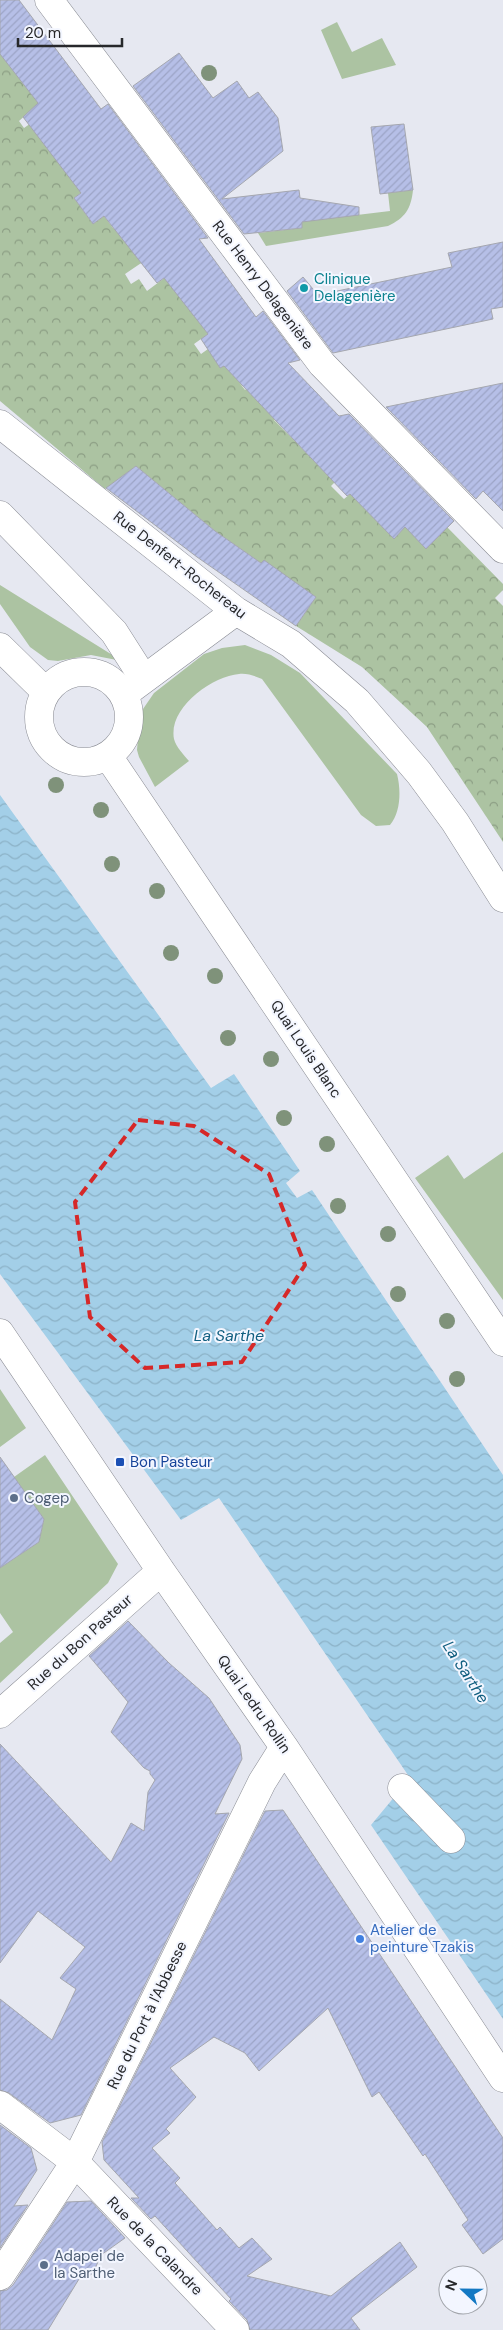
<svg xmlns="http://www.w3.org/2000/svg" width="503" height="2330" viewBox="0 0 503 2330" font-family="'DM Sans',sans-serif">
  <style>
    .grass { fill: #acc3a2 }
    .forest { fill: url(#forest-crowns) }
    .water { fill: url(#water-waves) }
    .pier { fill: #e6e8f1 }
    .building { fill: url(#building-hatch); stroke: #a5a7af }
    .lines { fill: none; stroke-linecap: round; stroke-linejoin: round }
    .minor-casing { stroke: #8a8c94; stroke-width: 29 }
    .major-casing { stroke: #8a8c94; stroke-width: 29 }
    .minor { stroke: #fff; stroke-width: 28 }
    .major { stroke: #fff; stroke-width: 28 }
    .tree { fill: #7f927a }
    .marked { fill: none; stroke: #d62828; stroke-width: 4; stroke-dasharray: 10 6; stroke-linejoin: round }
    .culture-dot { fill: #0f9aa8; stroke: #f3f6ff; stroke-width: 2 }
    .transit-dot { fill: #1a4fb4; stroke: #f3f6ff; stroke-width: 2 }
    .service-dot { fill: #5c6f8a; stroke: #f3f6ff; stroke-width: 2 }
    .shop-dot { fill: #3f7fe0; stroke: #f3f6ff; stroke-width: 2 }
    .labels { text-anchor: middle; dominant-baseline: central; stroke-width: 4; stroke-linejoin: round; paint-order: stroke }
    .culture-label { font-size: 15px; fill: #0d838f; stroke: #f3f6ff; text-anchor: start }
    .street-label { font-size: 15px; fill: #27282b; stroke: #f3f6ff }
    .transit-label { font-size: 15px; fill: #164399; stroke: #f3f6ff; text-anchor: start }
    .service-label { font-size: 15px; fill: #4e5e75; stroke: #f3f6ff; text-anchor: start }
    .shop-label { font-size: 15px; fill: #366cbe; stroke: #f3f6ff; text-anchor: start }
    .water-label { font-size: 16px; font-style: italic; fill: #115f80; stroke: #f3f6ff }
  </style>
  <defs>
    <pattern id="forest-crowns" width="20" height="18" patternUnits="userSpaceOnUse" patternTransform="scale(1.25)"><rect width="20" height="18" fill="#acc3a2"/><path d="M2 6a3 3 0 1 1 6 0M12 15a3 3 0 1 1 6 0" fill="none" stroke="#8c9e84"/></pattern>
    <pattern id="water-waves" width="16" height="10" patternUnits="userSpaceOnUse" patternTransform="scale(1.25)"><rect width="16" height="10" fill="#a3cfe8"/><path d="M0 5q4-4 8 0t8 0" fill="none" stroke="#8cb2c7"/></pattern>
    <pattern id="building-hatch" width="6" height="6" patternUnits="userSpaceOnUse" patternTransform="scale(1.25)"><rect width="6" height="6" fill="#b6bfe7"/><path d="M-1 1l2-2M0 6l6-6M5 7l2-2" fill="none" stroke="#9ca4c6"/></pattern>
  </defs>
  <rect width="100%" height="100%" fill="#e6e8f1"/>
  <path class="grass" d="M 337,22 L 352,52 L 382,38 L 396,65 L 342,79 L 321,30 Z
    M 413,190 C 411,209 405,218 388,226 L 266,246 L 258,233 L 302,228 L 302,218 L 332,218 L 390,211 L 388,193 Z
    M 0,585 L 122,661 L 91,655 L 58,661 L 48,660 L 30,647 L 0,604 Z
    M 245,645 L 271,655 L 300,673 L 397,774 C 401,790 401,812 390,825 L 376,826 L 361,815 L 262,679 C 255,676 247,673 239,674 C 212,676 168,708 174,739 C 176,747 184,755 189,761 L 155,787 L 139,757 L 137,750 L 139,726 L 143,709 L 154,693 L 204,654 L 222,648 Z
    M 503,1152 L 503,1300 L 415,1178 L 448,1155 L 464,1179 Z
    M 0,1389 L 26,1428 L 0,1447 Z
    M 45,1455 L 118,1564 L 108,1583 L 0,1683 L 0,1643 L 13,1632 L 0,1613 L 0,1568 L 39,1542 L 44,1519 L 14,1477 Z"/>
  <path class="forest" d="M 0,53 L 39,103 L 19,121 L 24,128 L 34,121 L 97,181 L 74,198 L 93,224 L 104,216 L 113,228 L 153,255 L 125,274 L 131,284 L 139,279 L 147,291 L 167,276 L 208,334 L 194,344 L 201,354 L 215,344 L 220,368 L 229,362 L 236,378 L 245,390 L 248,388 L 287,406 L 274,420 L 335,482 L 331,486 L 344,499 L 350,494 L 394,538 L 405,527 L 447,527 L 503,584 L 503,590 L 495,598 L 503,606 L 503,842 L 427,727 L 362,667 L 296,626 L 316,597 L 261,563 L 215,531 L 136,466 L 105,489 L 0,401 Z"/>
  <path class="water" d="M 0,795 L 211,1088 L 234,1074 L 300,1171 L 286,1183 L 297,1198 L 312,1190 L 503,1475 L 503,2019 L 371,1825 L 410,1778 L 219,1498 L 181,1520 L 0,1274 Z"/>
  <path class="pier" d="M 10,744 L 27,769 L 0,787 L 0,751 Z"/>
  <path class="building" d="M 0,0 L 19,0 L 101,109 L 108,104 L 208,238 L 199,239 L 256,317 L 263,311 L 300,360 L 288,363 L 339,416 L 349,414 L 454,521 L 426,549 L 405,527 L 394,539 L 350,494 L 347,496 L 224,366 L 220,368 L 201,339 L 208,334 L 164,278 L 157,283 L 104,216 L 93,224 L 74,198 L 81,193 L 23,117 L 38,103 L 0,54 Z
    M 179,53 L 213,98 L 237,81 L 249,98 L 258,92 L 278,118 L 283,151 L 222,199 L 299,190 L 300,198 L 359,207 L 359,215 L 302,222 L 302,228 L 244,234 L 133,86 Z
    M 404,124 L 413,190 L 380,194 L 371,127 Z
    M 503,242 L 503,307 L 491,309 L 493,319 L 333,353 L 287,291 L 303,277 L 318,295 L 452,267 L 448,253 Z
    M 503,383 L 503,511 L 483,491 L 476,499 L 386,407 Z
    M 136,466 L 215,531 L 261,563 L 264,560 L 316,597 L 296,626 L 197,557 L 106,488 Z
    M 0,1457 L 44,1519 L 39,1542 L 0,1568 Z
    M 128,1621 L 169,1663 L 209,1698 L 240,1745 L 242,1759 L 215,1814 L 229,1813 L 81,2115 L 50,2123 L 9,2093 L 0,2090 L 0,1999 L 52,2040 L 76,1989 L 60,1978 L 85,1947 L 38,1911 L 0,1963 L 0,1744 L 111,1862 L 131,1823 L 144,1831 L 148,1792 L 155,1780 L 150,1774 L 150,1771 L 144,1768 L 111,1732 L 128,1702 L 89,1656 Z
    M 283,1810 L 503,2138 L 503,2239 L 483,2254 L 462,2225 L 468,2220 L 425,2154 L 423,2156 L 379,2092 L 372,2097 L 328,2008 L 259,2071 L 245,2053 L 214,2037 L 170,2068 L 196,2097 L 166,2129 L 170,2133 L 152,2148 L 180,2178 L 175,2183 L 217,2230 L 220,2227 L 239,2248 L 252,2238 L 272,2259 L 247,2276 L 331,2296 L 400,2242 L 417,2267 L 351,2318 L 360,2330 L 250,2330 L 247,2320 L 229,2301 L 231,2299 L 155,2216 L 151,2219 L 131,2198 L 139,2198 L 104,2160 L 102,2142 L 265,1811 Z
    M 0,2125 L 31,2148 L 37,2170 L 14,2206 L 28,2205 L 0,2248 Z
    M 91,2201 L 125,2238 L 101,2255 L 93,2273 L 86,2278 L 79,2279 L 48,2330 L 0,2330 L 0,2291 L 7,2290 L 13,2285 L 67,2202 Z"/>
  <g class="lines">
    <defs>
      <path id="minor" d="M 49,0 L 322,364 L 503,549
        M 0,424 L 236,611 L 291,644 L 357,701 L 419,773 L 455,822 L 503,898
        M 0,515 L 114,632 L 144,679
        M 124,694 L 236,611
        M 0,1333 L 161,1571 L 284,1747 L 503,2078
        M 0,1714 L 161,1571
        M 402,1788 L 451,1839
        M 0,2105 L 75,2162 L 235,2330
        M 0,2276 L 75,2162 L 262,1782 L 284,1747"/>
      <path id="major" d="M 0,647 L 46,692
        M39 717a45 45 0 1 1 90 0a45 45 0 1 1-90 0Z
        M 108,756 L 503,1342"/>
    </defs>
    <use href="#minor" class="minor-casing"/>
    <use href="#major" class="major-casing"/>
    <use href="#minor" class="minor"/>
    <use href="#major" class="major"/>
  </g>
  <g class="tree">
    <circle cx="209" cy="73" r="8"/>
    <circle cx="56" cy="785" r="8"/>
    <circle cx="101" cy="810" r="8"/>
    <circle cx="112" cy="864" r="8"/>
    <circle cx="157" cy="891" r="8"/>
    <circle cx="171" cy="953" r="8"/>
    <circle cx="215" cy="976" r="8"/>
    <circle cx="228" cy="1038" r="8"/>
    <circle cx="271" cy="1059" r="8"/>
    <circle cx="284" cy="1118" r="8"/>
    <circle cx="327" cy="1144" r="8"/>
    <circle cx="338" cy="1206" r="8"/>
    <circle cx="388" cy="1234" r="8"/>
    <circle cx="398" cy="1294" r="8"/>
    <circle cx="447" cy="1321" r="8"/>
    <circle cx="457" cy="1379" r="8"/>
  </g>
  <path class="marked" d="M 138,1120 L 194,1126 L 269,1174 L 305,1265 L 242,1362 L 145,1368 L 90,1317 L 75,1202 Z"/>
  <circle class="culture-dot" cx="304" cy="288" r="5"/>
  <rect class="transit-dot" x="115" y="1457" width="10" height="10" rx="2.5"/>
  <g class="service-dot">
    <circle cx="14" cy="1498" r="5"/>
    <circle cx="44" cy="2265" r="5"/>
  </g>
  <circle class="shop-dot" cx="360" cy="1939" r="5"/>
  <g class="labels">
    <g class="culture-label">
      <text x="314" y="279">Clinique<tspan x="314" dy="17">Delagenière</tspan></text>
    </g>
    <g class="street-label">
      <text transform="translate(263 285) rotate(53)">Rue Henry Delagenière</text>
      <text transform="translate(180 565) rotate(38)">Rue Denfert-Rochereau</text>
      <text transform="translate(306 1049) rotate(56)">Quai Louis Blanc</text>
      <text transform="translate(80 1642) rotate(-42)">Rue du Bon Pasteur</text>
      <text transform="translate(254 1704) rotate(55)">Quai Ledru Rollin</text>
      <text transform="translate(147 2015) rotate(-64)">Rue du Port à l'Abbesse</text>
      <text transform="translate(155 2246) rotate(46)">Rue de la Calandre</text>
    </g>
    <g class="transit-label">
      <text x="130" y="1462">Bon Pasteur</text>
    </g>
    <g class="service-label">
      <text x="24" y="1498">Cogep</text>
      <text x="54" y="2256">Adapei de<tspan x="54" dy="17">la Sarthe</tspan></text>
    </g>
    <g class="shop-label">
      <text x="370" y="1930">Atelier de<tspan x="370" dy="17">peinture Tzakis</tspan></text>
    </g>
    <g class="water-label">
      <text x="229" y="1335">La Sarthe</text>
      <text transform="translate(466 1672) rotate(57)">La Sarthe</text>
    </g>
  </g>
  <g transform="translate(463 2290) rotate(292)"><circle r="24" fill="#f3f6ff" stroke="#a1a4aa"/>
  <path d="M0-4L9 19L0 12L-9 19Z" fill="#1378c3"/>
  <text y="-8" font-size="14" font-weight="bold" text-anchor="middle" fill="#27282b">N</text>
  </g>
  <path d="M18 38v8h104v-8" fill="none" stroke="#27282b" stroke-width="2.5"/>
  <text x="25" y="38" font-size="15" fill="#27282b" stroke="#f3f6ff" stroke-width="4" paint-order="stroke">20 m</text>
</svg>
